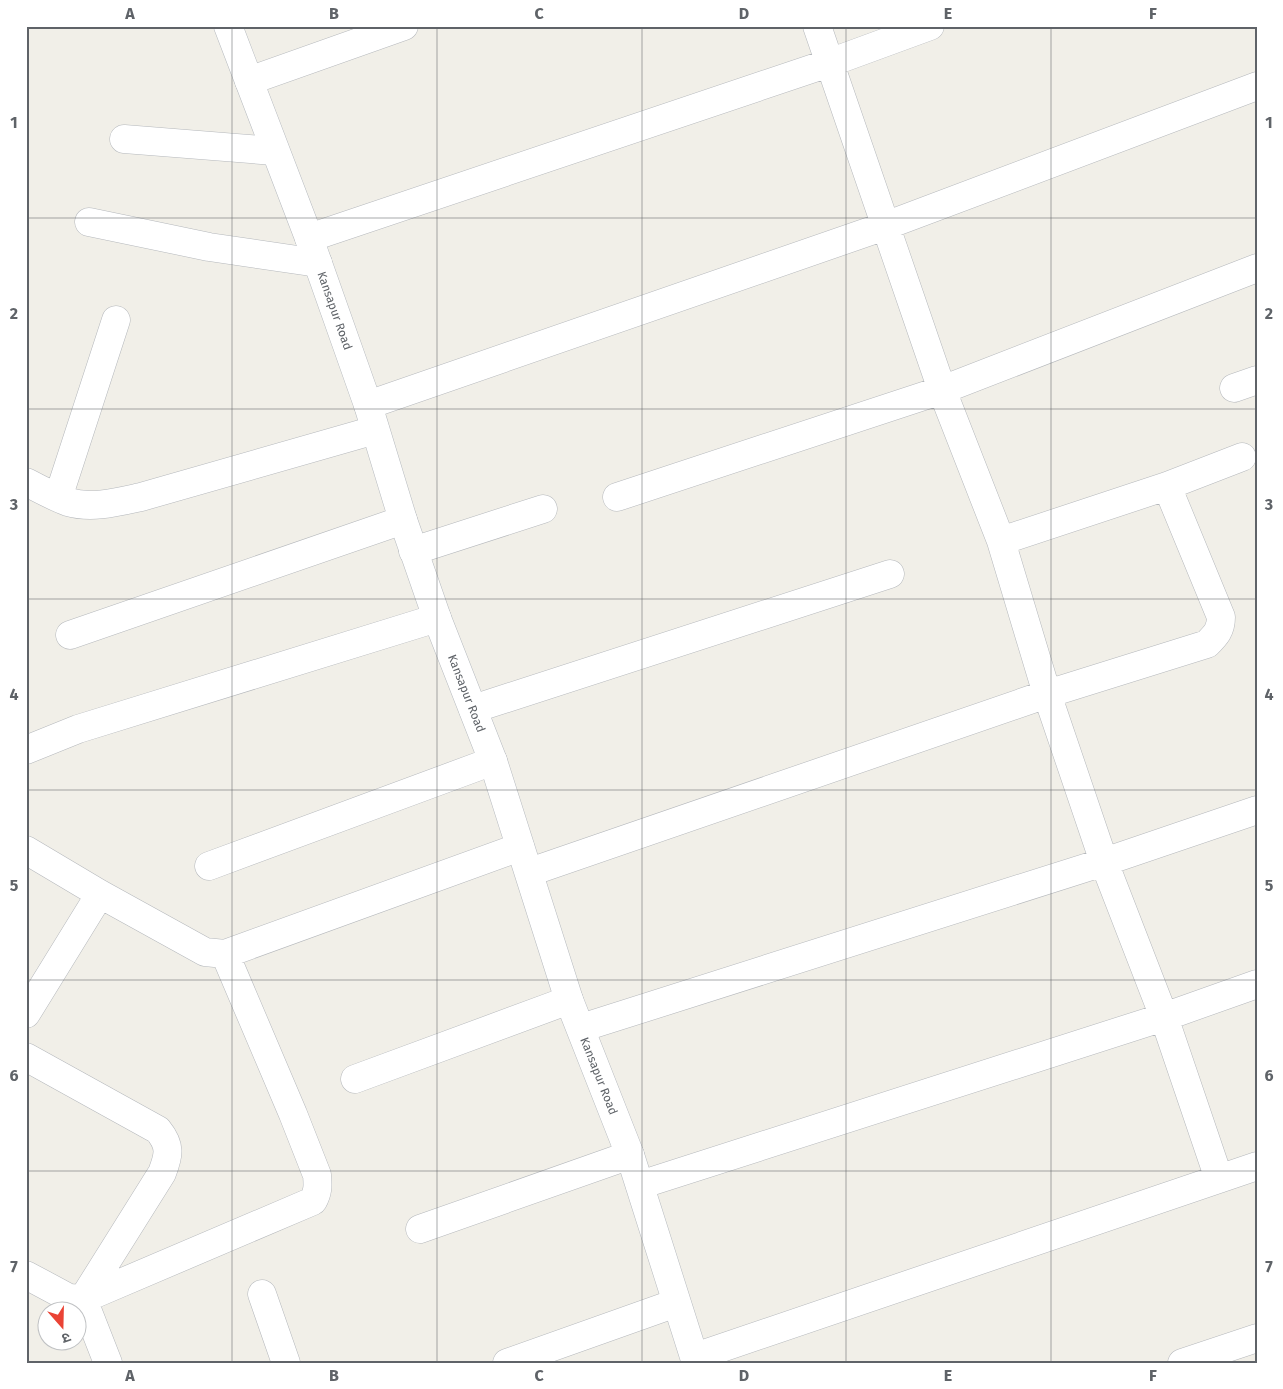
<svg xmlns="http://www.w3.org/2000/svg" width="1283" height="1389" viewBox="0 0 1283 1389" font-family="'Fira Sans','Noto Sans Devanagari',sans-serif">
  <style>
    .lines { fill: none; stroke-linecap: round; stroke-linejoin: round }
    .street-casing { stroke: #b5b8bc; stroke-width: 29 }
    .secondary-casing { stroke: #b6babf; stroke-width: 29 }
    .street { stroke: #fff; stroke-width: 28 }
    .secondary { stroke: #fff; stroke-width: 28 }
    .grid { fill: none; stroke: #5f6368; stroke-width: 1; stroke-opacity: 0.55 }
    .labels { text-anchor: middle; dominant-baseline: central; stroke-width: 4.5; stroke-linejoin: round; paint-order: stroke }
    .street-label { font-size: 12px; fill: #5f6368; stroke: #fff }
    .neatline { fill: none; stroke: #5f6368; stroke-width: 2 }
    .grid-label { font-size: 16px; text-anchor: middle; font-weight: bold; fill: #5f6368 }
  </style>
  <rect width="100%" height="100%" fill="#f1efe8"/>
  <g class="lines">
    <defs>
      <path id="street" d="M 817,26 L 942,390 L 1001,541 L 1047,694 L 1104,862 L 1164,1017 L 1219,1179
        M 249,81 L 404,26
        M 124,139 L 275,151
        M 89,222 L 209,247 L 318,263
        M 309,238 L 829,63 L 930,26
        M 1234,388 L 1257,380
        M 368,405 L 885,226 L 1257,86
        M 26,482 C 40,489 54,497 68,502 C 92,509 118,502 141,497 L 375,430
        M 617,497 L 942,390 L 1257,268
        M 58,498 L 116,320
        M 1001,541 L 1167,486 L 1242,457
        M 413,551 L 543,509
        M 70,635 L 403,520
        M 473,709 L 890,574
        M 26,750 L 78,729 L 437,618
        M 26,850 L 100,894 L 205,952 L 225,954 L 520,847
        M 209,866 L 493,761
        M 530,872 L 1047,694 L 1207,644 C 1216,635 1221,630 1221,617 L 1167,486
        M 26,1014 L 100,894
        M 581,1028 L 1104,862 L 1257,810
        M 26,1057 L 158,1130 C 171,1146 169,1155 162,1173 L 83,1299 L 108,1363
        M 355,1079 L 569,1000
        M 640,1185 L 1164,1017 L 1257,984
        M 420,1229 L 630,1155
        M 26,1275 L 69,1298 L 83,1299 L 313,1201 C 318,1192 318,1186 317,1175 L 293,1114 L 225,954
        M 262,1294 L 286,1363
        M 695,1357 L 1257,1166
        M 507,1363 L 676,1303
        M 1182,1363 L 1257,1338"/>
      <g id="secondary">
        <path id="s1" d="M 228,26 L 309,238 L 368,405 L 403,520 L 437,618 L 493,761 L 569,1000 L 630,1155 L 696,1363"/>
      </g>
    </defs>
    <use href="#street" class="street-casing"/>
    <use href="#secondary" class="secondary-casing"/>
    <use href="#street" class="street"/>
    <use href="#secondary" class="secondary"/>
  </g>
  <path class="grid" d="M 232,26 L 232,1363M 437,26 L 437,1363M 642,26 L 642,1363M 846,26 L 846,1363M 1051,26 L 1051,1363M 26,218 L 1257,218M 26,409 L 1257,409M 26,599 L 1257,599M 26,790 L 1257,790M 26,980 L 1257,980M 26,1171 L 1257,1171"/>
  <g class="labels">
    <g class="street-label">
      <text stroke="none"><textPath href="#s1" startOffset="304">Kansapur Road</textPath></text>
      <text stroke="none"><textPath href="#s1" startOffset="709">Kansapur Road</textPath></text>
      <text stroke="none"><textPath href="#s1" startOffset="1114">Kansapur Road</textPath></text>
    </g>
  </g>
  <rect width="1283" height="1389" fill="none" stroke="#ffffff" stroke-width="55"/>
  <g transform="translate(62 1326) rotate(160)"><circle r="24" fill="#ffffff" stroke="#bfc1c3"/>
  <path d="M0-4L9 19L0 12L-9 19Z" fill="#ea4335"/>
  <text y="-8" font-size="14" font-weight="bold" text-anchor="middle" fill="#5f6368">उ</text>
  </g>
  <rect x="28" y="28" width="1228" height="1334" class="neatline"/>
  <g class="grid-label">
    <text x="130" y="19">A</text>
    <text x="334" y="19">B</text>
    <text x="539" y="19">C</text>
    <text x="744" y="19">D</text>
    <text x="948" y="19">E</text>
    <text x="1153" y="19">F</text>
    <text x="14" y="128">1</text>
    <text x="1269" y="128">1</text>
    <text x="14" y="319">2</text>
    <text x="1269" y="319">2</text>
    <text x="14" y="510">3</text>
    <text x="1269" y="510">3</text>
    <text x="14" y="700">4</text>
    <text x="1269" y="700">4</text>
    <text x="14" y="891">5</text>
    <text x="1269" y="891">5</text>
    <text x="14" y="1081">6</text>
    <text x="1269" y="1081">6</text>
    <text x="14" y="1272">7</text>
    <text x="1269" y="1272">7</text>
    <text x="130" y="1381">A</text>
    <text x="334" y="1381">B</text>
    <text x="539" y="1381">C</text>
    <text x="744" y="1381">D</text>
    <text x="948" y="1381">E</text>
    <text x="1153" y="1381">F</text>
  </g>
</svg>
